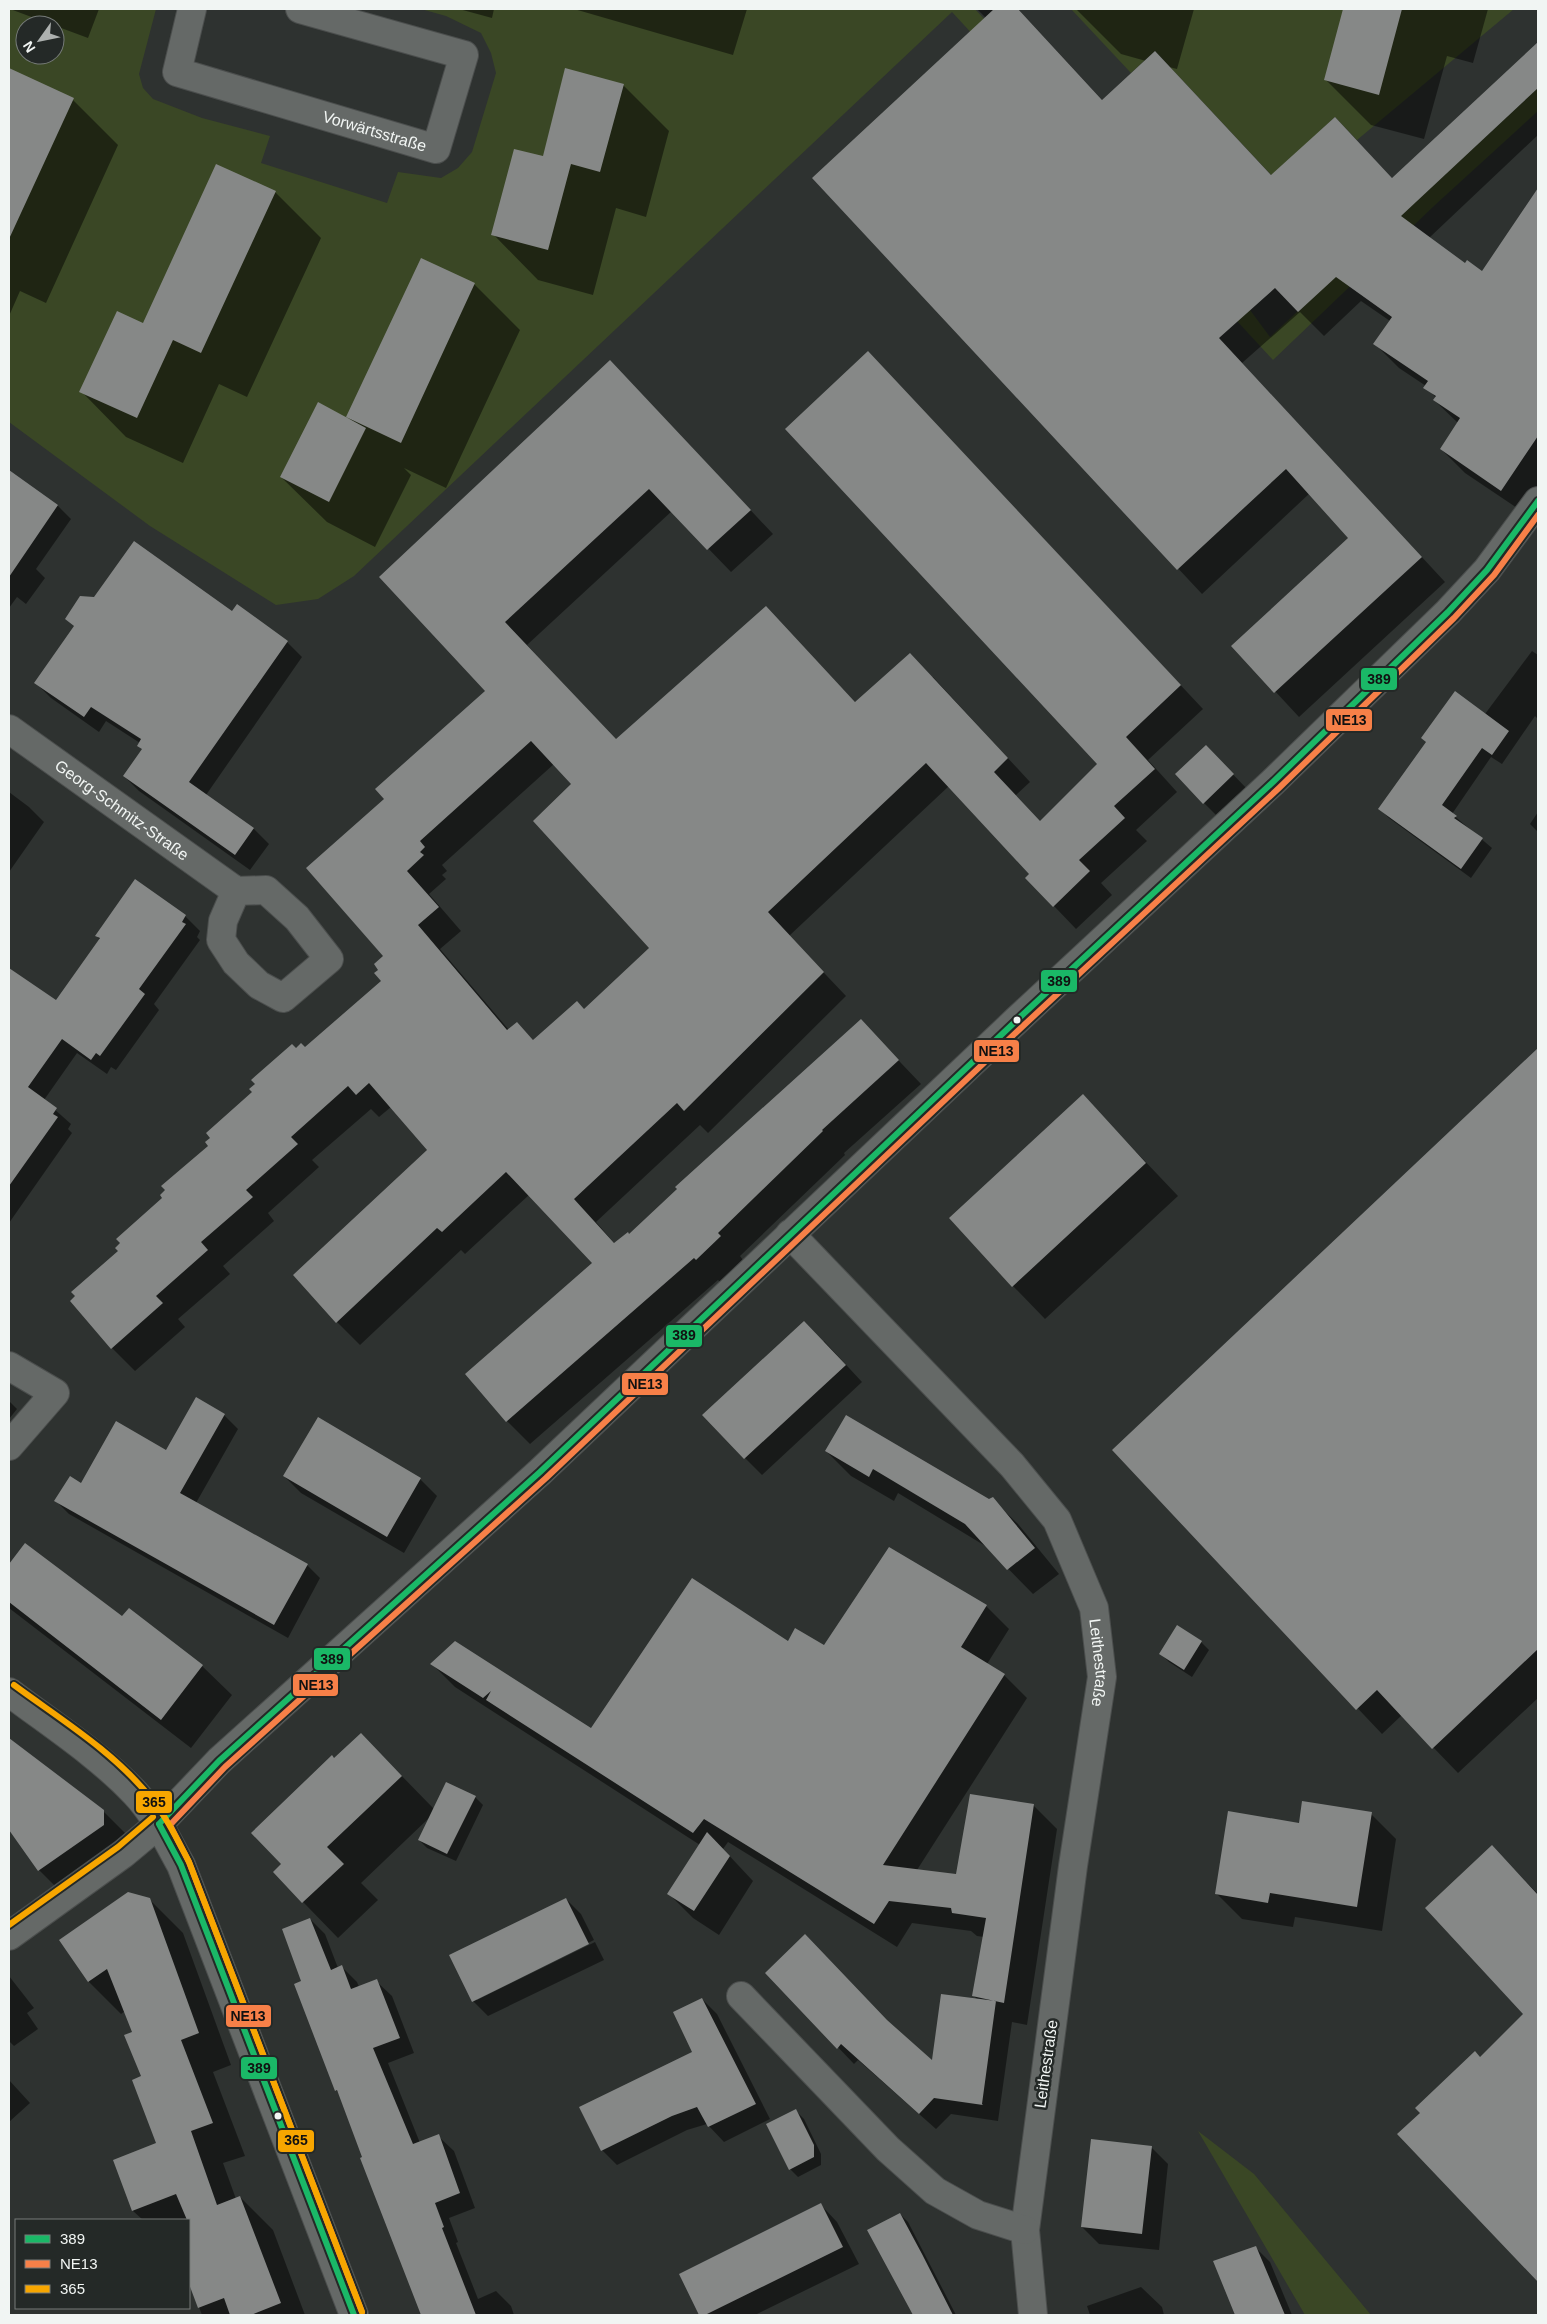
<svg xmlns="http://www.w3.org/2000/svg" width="1547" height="2324" viewBox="0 0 1547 2324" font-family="Arial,sans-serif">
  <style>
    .green { fill: #3a4725; fill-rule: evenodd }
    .shadow { fill: #0007; fill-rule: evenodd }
    .building { fill: #868887; fill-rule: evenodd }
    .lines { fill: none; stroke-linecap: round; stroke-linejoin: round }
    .minor-casing { stroke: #4b4e4d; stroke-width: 30 }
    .tertiary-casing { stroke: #4b4e4d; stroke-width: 30 }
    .minor { stroke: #656967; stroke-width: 28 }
    .tertiary { stroke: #656967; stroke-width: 28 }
    .bus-1-casing { stroke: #242927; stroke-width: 10 }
    .bus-2-casing { stroke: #242927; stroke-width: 10 }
    .bus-3-casing { stroke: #242927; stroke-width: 10 }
    .bus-1 { stroke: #1ab867; stroke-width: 6 }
    .bus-2 { stroke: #f78048; stroke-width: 6 }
    .bus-3 { stroke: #f7a600; stroke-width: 6 }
    .bus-dot { fill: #f1f5f3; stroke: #242927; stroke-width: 2 }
    .labels { text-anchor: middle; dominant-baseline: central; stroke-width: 5; stroke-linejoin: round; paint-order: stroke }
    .street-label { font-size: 16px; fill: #f1f5f3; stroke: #242927 }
    .line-badge { stroke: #242927; stroke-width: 2 }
    .pale-badge-label { font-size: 14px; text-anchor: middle; font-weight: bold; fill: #111 }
  </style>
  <rect width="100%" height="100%" fill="#2e3230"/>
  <path class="green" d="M 9,9 L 156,9 L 139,74 L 143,88 L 153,99 L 202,118 L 270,136 L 261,163 L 387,203 L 398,172 L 441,178 L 458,168 L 472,152 L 496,73 L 491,53 L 481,33 L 446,16 L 421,9 L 975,9 L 1250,310 L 1270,337 L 1538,88 L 1538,111 L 1435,205 L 1273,360 L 952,12 L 354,576 L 318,599 L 276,605 L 150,526 L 9,422 ZM 25,25 L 55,25 L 55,55 L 25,55 Z
    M 1071,9 L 1514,9 L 1357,140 L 1335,117 L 1272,176 L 1155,51 L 1131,73 Z
    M 1198,2131 L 1254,2174 L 1371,2315 L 1305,2315 Z"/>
  <path class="shadow" d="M 10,9 L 99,9 L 88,38 Z
    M 459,9 L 494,9 L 492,18 Z
    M 574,9 L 747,9 L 733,55 Z
    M 977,9 L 1018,9 L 1103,101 L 1146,61 L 1121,54 L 1076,9 L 1194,9 L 1177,69 L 1169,67 L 1272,176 L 1359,143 L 1393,179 L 1529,52 L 1538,61 L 1538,135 L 1429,238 L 1465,265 L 1482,272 L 1538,191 L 1538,496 L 1526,514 L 1465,473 L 1441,449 L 1458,423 L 1434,400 L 1436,398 L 1426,386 L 1399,368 L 1375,344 L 1390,321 L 1361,301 L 1324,336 L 1300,312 L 1242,363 L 1445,582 L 1299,717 L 1233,646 L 1350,538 L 1310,493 L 1202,594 L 814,179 L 986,18 Z
    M 1344,9 L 1488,9 L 1473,63 L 1447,56 L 1424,139 L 1371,125 L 1325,79 Z
    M 15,73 L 73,100 L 118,145 L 46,303 L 20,291 L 9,316 L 9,85 Z
    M 623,85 L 669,131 L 646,217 L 616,208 L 593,295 L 538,280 L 493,234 L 543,158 Z
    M 275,192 L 321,238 L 247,397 L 219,384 L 183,463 L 126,437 L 81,391 Z
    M 474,284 L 520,330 L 446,488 L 404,468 L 411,475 L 375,547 L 327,522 L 281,477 L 352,421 L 348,417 Z
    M 868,352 L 1203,709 L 1148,760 L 1177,792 L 1136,830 L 1147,841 L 1101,883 L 1112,895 L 1076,929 L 1054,906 L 1030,874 L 949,786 L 789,936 L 846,996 L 708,1133 L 700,1125 L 596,1222 L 615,1244 L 630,1236 L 861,1021 L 921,1084 L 844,1153 L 845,1155 L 740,1256 L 743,1260 L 720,1282 L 718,1280 L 530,1444 L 507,1421 L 593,1263 L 529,1195 L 465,1254 L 461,1250 L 360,1345 L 337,1322 L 428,1151 L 391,1107 L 379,1117 L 371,1109 L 312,1160 L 319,1167 L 268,1213 L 274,1221 L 223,1266 L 230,1274 L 178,1319 L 185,1327 L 135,1371 L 112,1348 L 120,1251 L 254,1092 L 257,1084 L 296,1050 L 305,1049 L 383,982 L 380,970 L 385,956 L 385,799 L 487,691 L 381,577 L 633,385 L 773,534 L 731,572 L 672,511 L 527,645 L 616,740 L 788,631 L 856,703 L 933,677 L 1030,782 L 1015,796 L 1040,822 L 1098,764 ZM 554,764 L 573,784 L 650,948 L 584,1010 L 534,1041 L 517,1023 L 509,1030 L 440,949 L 461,931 L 429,894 L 446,879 L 442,875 L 447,871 L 442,865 Z
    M 9,472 L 58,506 L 71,519 L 36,569 L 45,578 L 26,604 L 17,597 L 9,608 Z
    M 233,612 L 287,642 L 302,657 L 206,795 L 254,829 L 269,844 L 250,870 L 139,791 L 124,776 L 143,750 L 140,743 L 106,721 L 99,732 L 51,698 L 36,683 L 75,627 L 66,619 Z
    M 1532,651 L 1538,655 L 1538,719 L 1535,716 L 1502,764 L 1491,757 L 1452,814 L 1492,848 L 1471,878 L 1389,818 L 1380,809 L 1485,714 Z
    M 1222,763 L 1250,792 L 1221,820 L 1204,803 Z
    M 9,792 L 29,807 L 44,822 L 9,872 Z
    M 1538,812 L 1538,832 L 1530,824 Z
    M 185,916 L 200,931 L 197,937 L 200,940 L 154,1004 L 159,1010 L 116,1070 L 111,1067 L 107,1074 L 77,1053 L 44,1100 L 71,1124 L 68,1129 L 72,1133 L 9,1223 L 9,969 L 56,1002 L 100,940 L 96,935 Z
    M 1538,1050 L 1538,1698 L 1458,1773 L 1402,1715 L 1382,1734 L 1113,1450 Z
    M 1083,1096 L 1178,1196 L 1045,1319 L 1013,1286 Z
    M 824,1341 L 862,1382 L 762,1475 L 745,1458 Z
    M 196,1399 L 224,1415 L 238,1429 L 196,1503 L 307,1565 L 320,1578 L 288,1638 L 69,1514 L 56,1501 L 81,1484 L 166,1452 Z
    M 9,1401 L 17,1409 L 9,1419 Z
    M 318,1418 L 420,1479 L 437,1496 L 404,1553 L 301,1493 L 284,1476 Z
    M 826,1451 L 989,1500 L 992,1499 L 1018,1524 L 1059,1574 L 1033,1594 L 987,1547 L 898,1493 L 894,1501 L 851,1476 Z
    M 9,1565 L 123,1618 L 202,1666 L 232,1695 L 191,1748 L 9,1608 Z
    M 986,1606 L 1009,1629 L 987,1664 L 1004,1675 L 1027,1698 L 917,1870 L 958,1875 L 1033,1805 L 1057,1829 L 1027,2025 L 1012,2022 L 998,2121 L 951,2114 L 936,2129 L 858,2060 L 854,2064 L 767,1973 L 891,2025 L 932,2062 L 978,2000 L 973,1995 L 984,1937 L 977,1936 L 971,1931 L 912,1923 L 897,1947 L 728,1842 L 723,1849 L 753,1881 L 719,1935 L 693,1918 L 669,1894 L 700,1845 L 455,1687 L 432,1664 L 592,1730 L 788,1642 L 824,1647 Z
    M 1201,1642 L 1209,1650 L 1192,1677 L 1169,1662 L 1161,1654 Z
    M 9,1740 L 103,1811 L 131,1839 L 66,1897 L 39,1870 L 9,1828 Z
    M 334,1760 L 396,1770 L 434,1809 L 475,1797 L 483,1805 L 456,1861 L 427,1848 L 419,1840 L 429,1818 L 361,1883 L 378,1900 L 338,1938 L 274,1872 L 283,1864 Z
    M 1371,1814 L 1396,1839 L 1382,1931 L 1295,1917 L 1293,1927 L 1242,1919 L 1217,1894 L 1300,1824 Z
    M 1492,1847 L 1538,1894 L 1538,2281 L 1399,2135 L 1525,2014 Z
    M 566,1899 L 581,1914 L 594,1940 L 477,1998 L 477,2000 L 595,1942 L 604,1960 L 488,2016 L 473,2001 Z
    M 150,1900 L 183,1933 L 231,2065 L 213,2072 L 245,2156 L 223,2163 L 236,2199 L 240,2197 L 273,2230 L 305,2315 L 202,2315 L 189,2281 L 189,2220 L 143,2220 L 133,2211 L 158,2144 L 134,2032 L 125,2011 L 121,2014 L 88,1981 Z
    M 310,1919 L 325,1934 L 338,1968 L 342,1967 L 357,1982 L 359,1987 L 376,1981 L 392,1996 L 414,2053 L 388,2063 L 420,2143 L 438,2136 L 454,2151 L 475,2208 L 449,2218 L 458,2242 L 456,2243 L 478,2299 L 496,2291 L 511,2306 L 514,2315 L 422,2315 L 340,2095 L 336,2090 L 302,1982 Z
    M 9,1976 L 34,2008 L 27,2013 L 38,2029 L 14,2046 L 9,2041 Z
    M 702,1999 L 717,2014 L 770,2119 L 724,2142 L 707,2124 L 687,2130 L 617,2165 L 602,2150 L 694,2052 Z
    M 9,2080 L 30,2103 L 9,2122 Z
    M 796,2111 L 804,2119 L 821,2154 L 821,2165 L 798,2177 L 790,2169 Z
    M 1152,2148 L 1168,2164 L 1159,2250 L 1099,2244 L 1082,2227 Z
    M 821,2205 L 837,2222 L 859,2264 L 755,2315 L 701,2315 L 681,2274 Z
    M 900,2214 L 908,2222 L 956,2315 L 914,2315 L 869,2231 Z
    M 1256,2248 L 1270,2262 L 1292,2315 L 1232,2315 L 1236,2313 Z
    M 1141,2287 L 1162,2307 L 1164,2315 L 1090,2315 L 1087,2306 Z"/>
  <path class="building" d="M 994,9 L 1018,9 L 1102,100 L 1155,51 L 1271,175 L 1335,117 L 1392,178 L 1538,42 L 1538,88 L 1401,216 L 1465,263 L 1467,260 L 1482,271 L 1538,188 L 1538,436 L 1501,491 L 1440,449 L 1460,418 L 1433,400 L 1436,396 L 1423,388 L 1428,381 L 1373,344 L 1392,317 L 1336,277 L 1298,312 L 1275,288 L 1219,338 L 1422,557 L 1274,693 L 1231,646 L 1348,538 L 1286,469 L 1177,570 L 812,178 Z
    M 1343,9 L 1402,9 L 1379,95 L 1324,80 Z
    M 9,68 L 74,98 L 9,239 Z
    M 565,68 L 624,84 L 600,172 L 571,164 L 548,250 L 491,235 L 514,149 L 543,156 Z
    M 216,164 L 276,191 L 201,353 L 173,340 L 137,418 L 79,392 L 117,311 L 143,323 Z
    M 421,258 L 475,283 L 401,443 L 346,417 Z
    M 868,351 L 1181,685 L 1126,737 L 1155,769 L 1114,806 L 1125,818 L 1079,860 L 1090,871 L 1053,907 L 1025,878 L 1029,874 L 926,763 L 768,912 L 824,972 L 684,1111 L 677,1103 L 574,1199 L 614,1243 L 628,1232 L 629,1234 L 677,1189 L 675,1187 L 861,1019 L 899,1060 L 822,1130 L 823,1131 L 718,1233 L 721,1236 L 696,1260 L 694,1258 L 506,1422 L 465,1374 L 592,1263 L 506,1172 L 442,1232 L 437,1228 L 336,1323 L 293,1275 L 427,1150 L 369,1083 L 356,1095 L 348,1086 L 291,1137 L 298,1144 L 246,1190 L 253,1197 L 201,1242 L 208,1250 L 156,1296 L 163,1303 L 111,1349 L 70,1301 L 75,1296 L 71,1292 L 118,1251 L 115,1248 L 120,1243 L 116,1239 L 162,1198 L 160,1195 L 165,1190 L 161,1186 L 208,1146 L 205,1142 L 210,1138 L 206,1133 L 252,1092 L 249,1089 L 255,1084 L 251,1080 L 292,1044 L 296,1048 L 301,1043 L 305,1047 L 381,981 L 374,973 L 378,970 L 374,964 L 383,956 L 306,868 L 384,799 L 375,789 L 485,691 L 379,577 L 610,360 L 751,510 L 707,550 L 649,489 L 505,622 L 616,739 L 766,606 L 855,702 L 910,653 L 1008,758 L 994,772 L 1040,821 L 1097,764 L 785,429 ZM 531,741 L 571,784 L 533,821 L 649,948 L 584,1009 L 577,1001 L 533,1040 L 517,1022 L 507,1030 L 418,925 L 439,907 L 407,871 L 424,855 L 420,852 L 425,847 L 420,841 Z
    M 318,402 L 366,428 L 329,502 L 280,477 Z
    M 9,470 L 58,505 L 9,577 Z
    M 134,541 L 232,611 L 237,604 L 288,641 L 189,782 L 254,828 L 235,855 L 123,776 L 142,749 L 137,746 L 141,739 L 91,707 L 84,717 L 34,683 L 74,626 L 65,619 L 80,596 L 94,597 Z
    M 1455,691 L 1509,731 L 1492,755 L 1482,748 L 1442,805 L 1457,816 L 1454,818 L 1483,838 L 1461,869 L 1378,809 L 1426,742 L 1421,738 Z
    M 1206,745 L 1234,774 L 1203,804 L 1175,774 Z
    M 135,879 L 186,915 L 182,922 L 186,924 L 139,989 L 145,994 L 100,1056 L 96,1053 L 91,1060 L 62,1039 L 28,1087 L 57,1108 L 53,1114 L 58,1117 L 9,1186 L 9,968 L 56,1000 L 100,938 L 95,936 Z
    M 1538,1048 L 1538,1649 L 1432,1749 L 1377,1690 L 1356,1710 L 1112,1450 Z
    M 1083,1094 L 1146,1163 L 1012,1287 L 949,1218 Z
    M 804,1321 L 846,1365 L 744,1459 L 702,1415 Z
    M 196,1397 L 225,1414 L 180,1493 L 308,1564 L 274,1625 L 54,1501 L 70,1476 L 81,1483 L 116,1421 L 166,1450 Z
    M 846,1415 L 989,1499 L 993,1497 L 1035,1548 L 1007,1570 L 965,1524 L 873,1469 L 869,1477 L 825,1451 Z
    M 318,1417 L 421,1478 L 387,1537 L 283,1476 Z
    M 25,1543 L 122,1616 L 129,1608 L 203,1665 L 161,1720 L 9,1602 L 9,1564 Z
    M 889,1547 L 987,1605 L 961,1647 L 1005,1674 L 883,1865 L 956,1874 L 970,1794 L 1034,1804 L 1004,2003 L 972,1996 L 986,1918 L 952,1913 L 951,1908 L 889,1901 L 874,1924 L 704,1819 L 693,1833 L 486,1700 L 491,1691 L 483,1698 L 430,1664 L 455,1641 L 591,1728 L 692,1578 L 788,1641 L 795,1628 L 824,1645 Z
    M 1177,1625 L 1202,1641 L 1184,1670 L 1159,1654 Z
    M 361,1733 L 402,1776 L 327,1847 L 344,1864 L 302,1903 L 273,1872 L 281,1864 L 251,1833 L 332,1755 L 334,1758 Z
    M 9,1738 L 104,1810 L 104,1825 L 38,1871 L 9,1830 Z
    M 446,1782 L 476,1796 L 447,1854 L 418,1840 Z
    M 1302,1801 L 1372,1812 L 1357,1907 L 1270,1893 L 1268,1903 L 1215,1894 L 1228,1811 L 1299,1823 Z
    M 707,1832 L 730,1856 L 694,1911 L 667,1894 Z
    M 1492,1845 L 1538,1895 L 1538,2282 L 1397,2134 L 1420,2113 L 1415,2108 L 1475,2051 L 1480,2057 L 1523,2014 L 1425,1908 Z
    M 128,1892 L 150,1898 L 199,2033 L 181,2040 L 213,2123 L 191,2131 L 217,2205 L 240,2196 L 281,2303 L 251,2315 L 230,2315 L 224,2298 L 198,2308 L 189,2284 L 189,2220 L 187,2220 L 176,2194 L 132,2211 L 113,2160 L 156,2143 L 132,2080 L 141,2076 L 124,2035 L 132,2032 L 107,1969 L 88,1982 L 59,1940 Z
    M 566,1898 L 589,1944 L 472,2002 L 449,1955 Z
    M 310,1918 L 331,1970 L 342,1965 L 351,1989 L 377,1979 L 400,2038 L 373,2048 L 413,2144 L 439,2134 L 460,2193 L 435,2203 L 444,2227 L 442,2228 L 476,2315 L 421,2315 L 360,2158 L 362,2157 L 337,2090 L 335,2091 L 294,1984 L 301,1981 L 282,1929 Z
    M 805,1934 L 887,2020 L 932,2060 L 941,1994 L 996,2001 L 982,2104 L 983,2105 L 934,2098 L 919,2114 L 841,2044 L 837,2049 L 765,1973 Z
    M 702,1998 L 756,2104 L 708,2127 L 697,2107 L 672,2116 L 601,2151 L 579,2107 L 692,2052 L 673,2012 Z
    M 796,2109 L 814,2145 L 814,2157 L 789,2170 L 766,2124 Z
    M 1091,2139 L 1152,2146 L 1142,2234 L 1081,2227 Z
    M 821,2203 L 843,2247 L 705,2315 L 699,2315 L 679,2274 Z
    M 900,2213 L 922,2254 L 953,2315 L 913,2315 L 867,2230 Z
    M 1256,2246 L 1285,2315 L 1235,2315 L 1213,2261 Z"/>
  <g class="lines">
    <defs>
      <g id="minor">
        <path id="s1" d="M 192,9 L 177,72 L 436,149 L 464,55 L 300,9"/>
        <path id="s2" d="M 9,729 L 236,891 L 266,890 L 297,918 L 329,959 L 283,998 L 259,985 L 236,963 L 221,940 L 223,921 L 236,891"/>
        <path id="s3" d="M 790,1234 L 1012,1465 L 1057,1520 L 1094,1608 L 1102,1677 L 1073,1866 L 1025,2230 L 1033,2315"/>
        <path d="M 9,1366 L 55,1393 L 9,1446"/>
        <path d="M 9,1936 L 123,1854 L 159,1824 L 219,1761 L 540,1472 L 1017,1020 L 1273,782 L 1448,612 L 1487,570 L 1538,501"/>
        <path d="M 741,1996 L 888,2149 L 935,2191 L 978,2215 L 1025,2230"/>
      </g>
      <path id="tertiary" d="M 9,1692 C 51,1724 98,1754 135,1793 C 155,1814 167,1840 181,1865 L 354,2315"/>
    </defs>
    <use href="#minor" class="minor-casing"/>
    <use href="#tertiary" class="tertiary-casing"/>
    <use href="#minor" class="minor"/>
    <use href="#tertiary" class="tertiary"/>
    <defs>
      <path id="bus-1" d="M 159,1824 L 219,1761 L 540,1472 L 1017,1020 L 1273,782 L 1448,612 L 1487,570 L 1538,501
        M 159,1824 L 181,1865 L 354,2315"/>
      <path id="bus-2" d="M 362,2312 L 189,1862 L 170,1825 L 225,1767 L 546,1478 L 1023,1026 L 1279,788 L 1454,618 L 1494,575 L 1538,515"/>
      <path id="bus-3" d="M 14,1685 C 60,1719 113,1751 150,1797 C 166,1816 177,1839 189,1862 L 362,2312
        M 9,1925 L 118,1847 L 153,1817"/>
    </defs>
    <use href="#bus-1" class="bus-1-casing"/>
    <use href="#bus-2" class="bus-2-casing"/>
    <use href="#bus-3" class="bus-3-casing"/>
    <use href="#bus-1" class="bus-1"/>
    <use href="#bus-2" class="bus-2"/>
    <use href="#bus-3" class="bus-3"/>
  </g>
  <g class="bus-dot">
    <circle cx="1017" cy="1020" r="4.5"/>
    <circle cx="278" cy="2116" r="4.5"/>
  </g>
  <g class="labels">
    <g class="street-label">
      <text stroke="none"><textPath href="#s1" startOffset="271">Vorwärtsstraße</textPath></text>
      <text stroke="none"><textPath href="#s2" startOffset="139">Georg-Schmitz-Straße</textPath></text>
      <text stroke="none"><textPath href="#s3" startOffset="542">Leithestraße</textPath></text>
      <text transform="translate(1046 2064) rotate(-82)">Leithestraße</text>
    </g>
  </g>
  <g class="line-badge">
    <rect x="1360" y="667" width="38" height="24" rx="5" fill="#1ab867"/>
    <rect x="1325" y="708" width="48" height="24" rx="5" fill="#f78048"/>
    <rect x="1040" y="969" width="38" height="24" rx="5" fill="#1ab867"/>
    <rect x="973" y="1039" width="47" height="24" rx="5" fill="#f78048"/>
    <rect x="665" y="1324" width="38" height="24" rx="5" fill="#1ab867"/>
    <rect x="621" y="1372" width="48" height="24" rx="5" fill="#f78048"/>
    <rect x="313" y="1647" width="38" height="24" rx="5" fill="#1ab867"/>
    <rect x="292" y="1673" width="47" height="24" rx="5" fill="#f78048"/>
    <rect x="135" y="1790" width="38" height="24" rx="5" fill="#f7a600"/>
    <rect x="225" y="2004" width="47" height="24" rx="5" fill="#f78048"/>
    <rect x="240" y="2056" width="38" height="24" rx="5" fill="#1ab867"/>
    <rect x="277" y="2129" width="38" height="24" rx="5" fill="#f7a600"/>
  </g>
  <g class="pale-badge-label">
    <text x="1379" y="684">389</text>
    <text x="1349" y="725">NE13</text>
    <text x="1059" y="986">389</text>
    <text x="996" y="1056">NE13</text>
    <text x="684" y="1340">389</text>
    <text x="645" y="1389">NE13</text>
    <text x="332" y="1664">389</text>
    <text x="316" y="1690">NE13</text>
    <text x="154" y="1807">365</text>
    <text x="248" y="2021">NE13</text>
    <text x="259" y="2073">389</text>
    <text x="296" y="2145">365</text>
  </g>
  <rect width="1547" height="2324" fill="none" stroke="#f1f5f3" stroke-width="20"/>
  <rect x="15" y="2219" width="175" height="90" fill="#242927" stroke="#767b79"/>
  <rect x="25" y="2235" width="25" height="8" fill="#1ab867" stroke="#767b79"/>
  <text x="60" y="2244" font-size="15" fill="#f1f5f3">389</text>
  <rect x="25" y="2260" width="25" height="8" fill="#f78048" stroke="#767b79"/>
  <text x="60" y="2269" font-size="15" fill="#f1f5f3">NE13</text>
  <rect x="25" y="2285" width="25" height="8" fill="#f7a600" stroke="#767b79"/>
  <text x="60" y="2294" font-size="15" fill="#f1f5f3">365</text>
  <g transform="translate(40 40) rotate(237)"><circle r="24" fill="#242927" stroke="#767b79"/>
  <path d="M0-4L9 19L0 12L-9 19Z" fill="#adb1af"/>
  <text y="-8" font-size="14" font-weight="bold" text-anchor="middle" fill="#f1f5f3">N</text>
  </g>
</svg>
